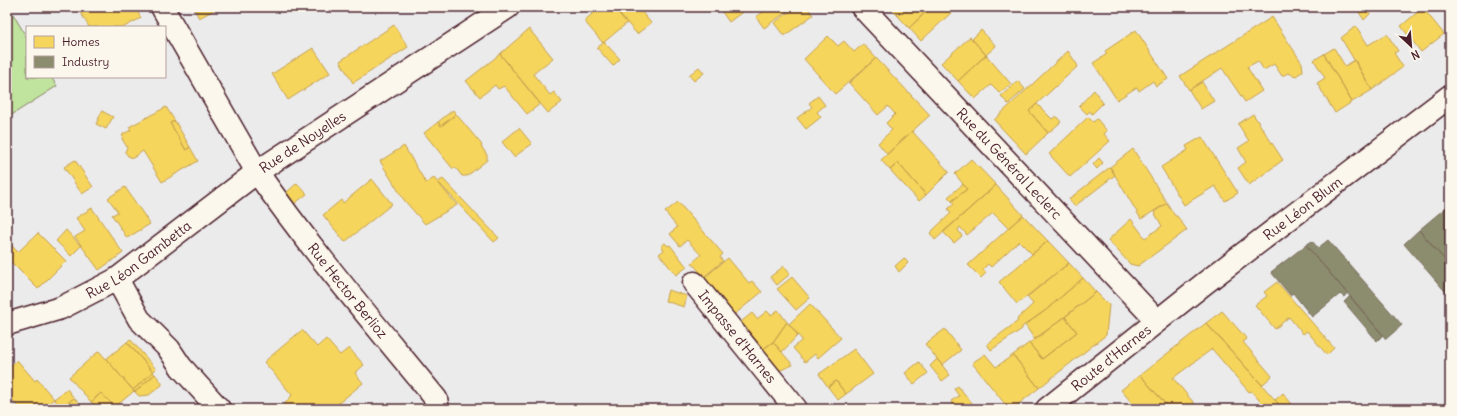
<svg xmlns="http://www.w3.org/2000/svg" width="1457" height="416" viewBox="0 0 1457 416" font-family="Delius,sans-serif">
  <style>
    .green { fill: #c0e39d; stroke: #858164 }
    .homes { fill: #f6d55c; stroke: #c29e4d }
    .industry { fill: #8c8c6e; stroke: #786b5a }
    .lines { fill: none; stroke-linecap: round; stroke-linejoin: round }
    .minor-casing { stroke: #4a1f2b; stroke-width: 25 }
    .minor { stroke: #fbf7ec; stroke-width: 22 }
    .labels { text-anchor: middle; dominant-baseline: central; stroke-width: 4; stroke-linejoin: round; paint-order: stroke }
    .street-label { font-size: 14px; fill: #4a1f2b; stroke: #fbf7ec }
  </style>
  <rect width="100%" height="100%" fill="#ecebec"/>
  <filter id="ink" filterUnits="userSpaceOnUse"><feTurbulence type="fractalNoise" baseFrequency=".025" numOctaves="2"/><feDisplacementMap in="SourceGraphic" scale="8" xChannelSelector="R" yChannelSelector="G"/><feConvolveMatrix kernelMatrix="1 2 1 2 8 2 1 2 1" color-interpolation-filters="sRGB"/></filter>
  <g filter="url(#ink)">
    <path class="green" d="M 7,7 L 9,7 L 27,38 L 27,77 L 51,77 L 57,86 L 7,118 Z"/>
    <path class="homes" d="M 77,7 L 135,7 L 141,18 L 124,27 L 89,27 Z
      M 193,7 L 220,7 L 199,18 Z
      M 600,7 L 613,7 L 627,23 L 603,43 L 584,21 Z
      M 613,7 L 643,7 L 640,10 L 651,23 L 637,34 Z
      M 729,7 L 749,7 L 729,22 L 722,12 Z
      M 760,7 L 793,7 L 764,28 L 756,17 L 763,12 Z
      M 796,7 L 807,7 L 813,15 L 784,36 L 774,23 Z
      M 890,7 L 907,7 L 898,16 Z
      M 907,7 L 931,7 L 909,28 L 898,16 Z
      M 931,7 L 949,7 L 953,11 L 921,41 L 909,28 Z
      M 1360,7 L 1365,7 L 1370,14 L 1364,20 L 1357,9 Z
      M 1416,7 L 1422,7 L 1444,34 L 1421,52 L 1401,26 L 1419,11 Z
      M 1272,17 L 1302,63 L 1303,71 L 1296,76 L 1288,73 L 1282,76 L 1274,64 L 1264,70 L 1258,61 L 1247,67 L 1262,91 L 1245,102 L 1222,68 L 1189,90 L 1180,76 Z
      M 394,25 L 408,47 L 353,83 L 340,61 Z
      M 1356,26 L 1368,45 L 1387,34 L 1398,51 L 1394,53 L 1403,67 L 1372,90 L 1341,38 Z
      M 529,29 L 553,58 L 533,74 L 550,95 L 554,92 L 562,102 L 548,113 L 500,54 Z
      M 981,30 L 996,46 L 986,55 L 972,39 Z
      M 1136,30 L 1168,79 L 1156,86 L 1153,81 L 1139,91 L 1137,87 L 1117,100 L 1093,63 L 1107,54 L 1105,51 Z
      M 828,36 L 838,46 L 844,41 L 854,52 L 863,44 L 876,58 L 835,94 L 804,59 Z
      M 970,37 L 986,55 L 958,81 L 941,63 Z
      M 604,42 L 620,59 L 613,66 L 597,48 Z
      M 313,48 L 330,73 L 288,100 L 272,74 Z
      M 1334,48 L 1345,66 L 1355,60 L 1372,90 L 1352,102 L 1324,54 Z
      M 1068,51 L 1078,66 L 1029,111 L 1048,133 L 1026,154 L 994,120 Z
      M 500,54 L 540,104 L 527,114 L 504,86 L 498,89 L 495,85 L 480,97 L 466,81 Z
      M 1324,54 L 1352,102 L 1335,113 L 1317,83 L 1325,78 L 1314,60 Z
      M 986,55 L 1011,84 L 999,93 L 991,85 L 975,99 L 958,81 Z
      M 876,58 L 930,115 L 887,154 L 878,143 L 892,130 L 886,123 L 895,114 L 888,106 L 878,115 L 849,83 Z
      M 699,67 L 704,73 L 694,81 L 689,75 Z
      M 1018,81 L 1025,89 L 1008,104 L 1001,96 Z
      M 1202,82 L 1214,101 L 1201,109 L 1189,90 Z
      M 1094,90 L 1103,103 L 1092,114 L 1090,111 L 1087,114 L 1079,106 Z
      M 818,96 L 825,105 L 817,112 L 821,117 L 806,129 L 797,118 L 812,107 L 809,103 Z
      M 1037,104 L 1052,119 L 1056,116 L 1061,122 L 1048,133 L 1029,111 Z
      M 166,107 L 175,121 L 170,123 L 186,150 L 190,147 L 198,161 L 162,182 L 143,151 L 133,158 L 128,156 L 125,152 L 127,147 L 122,139 L 123,134 L 131,130 L 129,127 Z
      M 453,110 L 456,114 L 441,126 L 438,122 Z
      M 102,111 L 113,117 L 106,129 L 96,124 Z
      M 456,114 L 482,145 L 481,146 L 487,155 L 487,160 L 467,176 L 462,176 L 455,167 L 453,169 L 424,133 L 438,122 L 441,126 Z
      M 1253,114 L 1283,160 L 1249,185 L 1238,168 L 1246,162 L 1238,148 L 1249,141 L 1238,124 Z
      M 1088,117 L 1093,122 L 1097,119 L 1107,131 L 1104,134 L 1110,141 L 1070,177 L 1049,154 Z
      M 175,121 L 190,147 L 186,150 L 170,123 Z
      M 519,128 L 532,144 L 514,157 L 502,142 Z
      M 912,131 L 949,172 L 926,195 L 898,163 L 890,170 L 881,160 Z
      M 1202,137 L 1238,193 L 1225,201 L 1215,186 L 1184,205 L 1161,167 L 1188,150 L 1186,146 Z
      M 404,146 L 426,183 L 434,178 L 457,205 L 425,224 L 404,200 L 380,161 Z
      M 1133,149 L 1167,203 L 1141,219 L 1110,167 Z
      M 1099,158 L 1103,163 L 1097,169 L 1093,164 Z
      M 971,159 L 996,185 L 935,240 L 930,233 L 951,213 L 948,209 L 954,204 L 952,201 L 967,189 L 955,174 Z
      M 75,160 L 93,187 L 82,194 L 64,167 Z
      M 898,163 L 926,195 L 919,201 L 890,170 Z
      M 1110,167 L 1115,175 L 1075,206 L 1069,199 Z
      M 372,179 L 392,204 L 345,242 L 323,215 L 341,200 L 343,203 Z
      M 443,179 L 499,238 L 494,242 L 438,182 Z
      M 297,183 L 307,194 L 294,204 L 286,193 Z
      M 963,184 L 967,189 L 952,201 L 948,197 Z
      M 996,185 L 1023,215 L 1008,228 L 993,213 L 967,235 L 960,227 L 958,230 L 962,236 L 954,243 L 943,232 Z
      M 125,187 L 150,224 L 127,238 L 112,215 L 118,212 L 108,198 Z
      M 678,202 L 723,254 L 720,257 L 723,261 L 704,277 L 692,263 L 701,255 L 687,240 L 680,246 L 670,234 L 677,227 L 665,212 Z
      M 1167,203 L 1175,216 L 1177,216 L 1187,230 L 1138,266 L 1130,264 L 1108,240 L 1131,219 L 1145,238 L 1162,226 L 1154,212 Z
      M 92,208 L 123,253 L 99,270 L 75,237 L 85,231 L 76,218 Z
      M 1023,215 L 1048,241 L 1032,254 L 1019,241 L 991,267 L 988,264 L 983,269 L 986,273 L 981,278 L 968,265 Z
      M 66,230 L 81,246 L 71,256 L 56,241 Z
      M 38,233 L 66,261 L 38,289 L 7,258 L 7,241 L 18,252 Z
      M 1048,241 L 1069,263 L 1017,304 L 999,282 Z
      M 665,243 L 668,246 L 670,245 L 687,267 L 676,275 L 659,254 L 664,250 L 661,246 Z
      M 728,258 L 749,283 L 752,281 L 762,292 L 730,318 L 700,281 Z
      M 904,258 L 908,263 L 899,272 L 895,266 Z
      M 1069,263 L 1083,278 L 1046,310 L 1022,327 L 1022,329 L 991,350 L 987,344 L 1018,321 L 1017,319 L 1033,304 L 1027,297 Z
      M 784,266 L 790,274 L 777,285 L 770,277 Z
      M 792,277 L 810,298 L 796,310 L 777,289 Z
      M 1083,278 L 1096,292 L 1035,340 L 1025,325 L 1046,310 Z
      M 1277,282 L 1334,348 L 1327,355 L 1307,331 L 1303,334 L 1289,317 L 1275,329 L 1255,305 L 1267,296 L 1264,292 Z
      M 668,290 L 687,296 L 684,307 L 665,301 Z
      M 1096,292 L 1109,305 L 1106,335 L 1039,388 L 1013,355 L 1029,343 L 1042,359 L 1077,332 L 1065,317 Z
      M 810,304 L 841,338 L 818,358 L 815,354 L 805,362 L 793,348 L 802,340 L 789,324 Z
      M 778,310 L 787,322 L 773,342 L 759,352 L 737,325 L 752,313 L 757,319 L 767,311 L 771,315 Z
      M 1222,311 L 1247,339 L 1243,342 L 1272,376 L 1262,385 L 1206,323 Z
      M 1065,317 L 1077,332 L 1042,359 L 1029,343 Z
      M 787,322 L 798,335 L 782,352 L 773,342 Z
      M 1206,323 L 1262,385 L 1283,409 L 1267,409 L 1251,391 L 1249,392 L 1212,349 L 1173,378 L 1199,409 L 1170,409 L 1140,375 Z
      M 945,329 L 961,350 L 942,365 L 925,344 Z
      M 302,330 L 317,347 L 326,339 L 340,355 L 349,348 L 364,365 L 355,373 L 363,383 L 334,407 L 336,409 L 286,409 L 283,406 L 292,395 L 264,362 Z
      M 130,339 L 156,369 L 153,372 L 127,342 Z
      M 127,342 L 153,372 L 133,390 L 106,359 Z
      M 773,342 L 793,365 L 776,372 L 759,352 Z
      M 854,349 L 873,374 L 846,394 L 836,381 L 828,387 L 819,374 Z
      M 99,351 L 134,391 L 115,407 L 101,393 L 91,402 L 69,377 Z
      M 985,354 L 996,367 L 1013,355 L 1039,388 L 1012,409 L 1009,409 L 972,363 Z
      M 937,359 L 950,375 L 942,381 L 930,366 Z
      M 17,360 L 35,381 L 37,379 L 54,399 L 41,409 L 20,409 L 7,394 L 7,369 Z
      M 919,362 L 928,373 L 914,384 L 905,373 Z
      M 153,372 L 155,374 L 135,392 L 133,390 Z
      M 155,374 L 162,383 L 162,385 L 149,395 L 139,396 L 135,392 Z
      M 1140,375 L 1170,409 L 1137,409 L 1121,390 Z
      M 836,381 L 846,394 L 838,400 L 828,387 Z
      M 958,386 L 977,409 L 956,409 L 951,401 L 959,396 L 954,389 Z
      M 67,389 L 74,398 L 61,408 L 54,399 Z
      M 101,393 L 114,406 L 111,409 L 98,409 L 91,402 Z
      M 1283,393 L 1295,408 L 1294,409 L 1283,409 L 1275,400 Z
      M 74,398 L 84,409 L 62,409 L 61,408 Z"/>
    <path class="industry" d="M 1450,204 L 1450,266 L 1419,230 Z
      M 1419,230 L 1450,266 L 1450,297 L 1404,244 Z
      M 1328,240 L 1402,325 L 1386,339 L 1306,245 L 1312,241 L 1318,248 Z
      M 1306,245 L 1347,293 L 1344,297 L 1340,294 L 1312,317 L 1293,293 L 1290,295 L 1271,272 Z
      M 1350,296 L 1383,335 L 1377,341 L 1344,302 Z"/>
    <g class="lines">
      <defs>
        <g id="minor">
          <path id="s1" d="M 162,7 L 257,172 L 508,7"/>
          <path id="s2" d="M 862,7 L 1157,321"/>
          <path d="M 117,279 L 139,319 L 169,349 L 181,367 L 219,409"/>
          <path id="s3" d="M 694,283 L 796,409"/>
          <path id="s4" d="M 7,324 L 61,308 L 117,279 L 257,172 C 312,251 375,324 436,399 L 438,409"/>
          <path id="s5" d="M 1047,409 L 1205,283 L 1450,96"/>
        </g>
      </defs>
      <use href="#minor" class="minor-casing"/>
      <use href="#minor" class="minor"/>
    </g>
  </g>
  <g class="labels">
    <g class="street-label">
      <text stroke="none"><textPath href="#s1" startOffset="245">Rue de Noyelles</textPath></text>
      <text stroke="none"><textPath href="#s2" startOffset="215">Rue du Général Leclerc</textPath></text>
      <text stroke="none"><textPath href="#s5" startOffset="325">Rue Léon Blum</textPath></text>
      <text stroke="none"><textPath href="#s4" startOffset="148">Rue Léon Gambetta</textPath></text>
      <text stroke="none"><textPath href="#s4" startOffset="445">Rue Hector Berlioz</textPath></text>
      <text stroke="none"><textPath href="#s3" startOffset="69">Impasse d'Harnes</textPath></text>
      <text stroke="none"><textPath href="#s5" startOffset="82">Route d'Harnes</textPath></text>
    </g>
  </g>
  <rect width="1457" height="416" fill="none" stroke="#fbf7ec" stroke-width="24"/>
  <rect x="12" y="12" width="1433" height="392" fill="none" stroke="#4a1f2b" stroke-width="1.5" filter="url(#ink)"/>
  <rect x="26" y="26" width="140" height="52" fill="#fbf7ec" stroke="#b4a19f"/>
  <rect x="34" y="36" width="20" height="12" fill="#f6d55c" stroke="#b4a19f"/>
  <text x="62" y="46" font-size="12" fill="#4a1f2b">Homes</text>
  <rect x="34" y="56" width="20" height="12" fill="#8c8c6e" stroke="#b4a19f"/>
  <text x="62" y="66" font-size="12" fill="#4a1f2b">Industry</text>
  <g transform="translate(1411 46) rotate(154)" stroke="#fbf7ec" stroke-width="3" paint-order="stroke">
  <path d="M0-3L7 15L0 10L-7 15Z" fill="#4a1f2b"/>
  <text y="-6" font-size="11" font-weight="bold" text-anchor="middle" fill="#4a1f2b">N</text>
  </g>
</svg>
